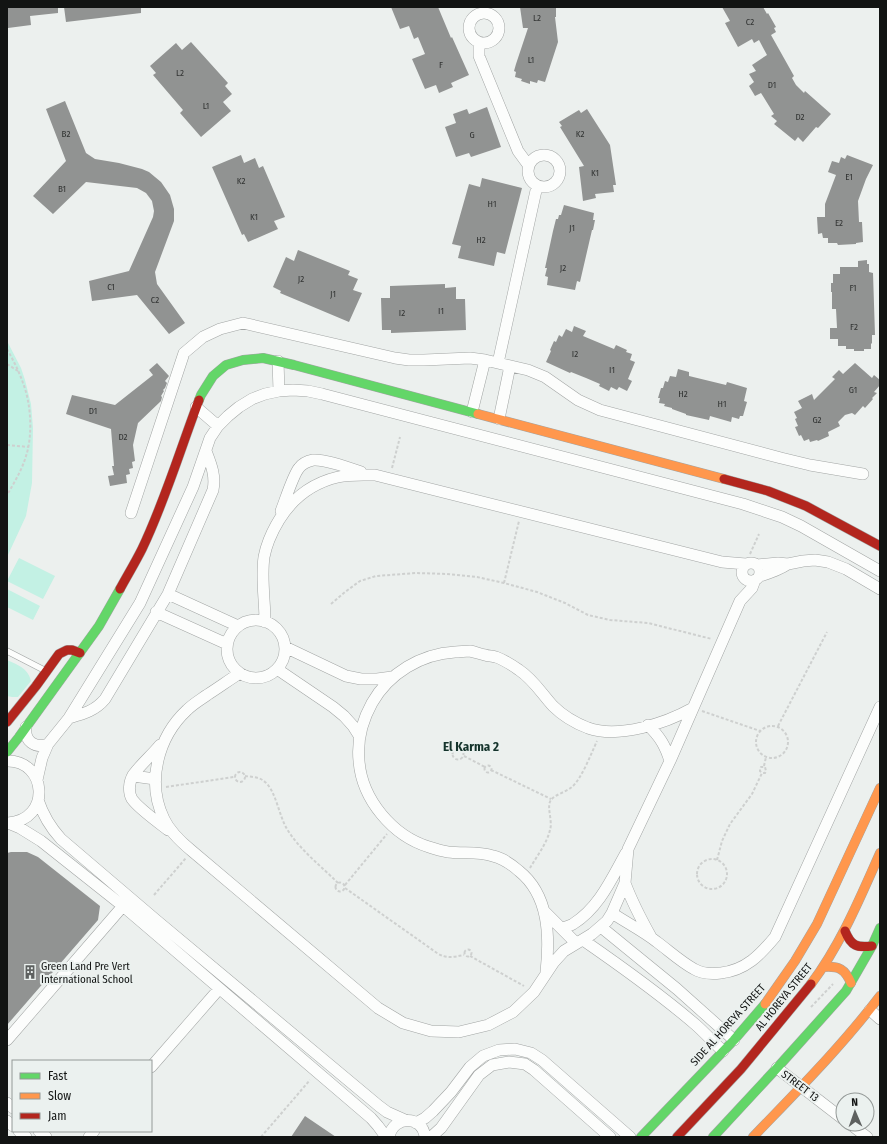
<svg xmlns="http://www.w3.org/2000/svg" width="887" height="1144" viewBox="0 0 887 1144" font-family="'Fira Sans Condensed',sans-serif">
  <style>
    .green { fill: #c3f1e4 }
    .building { fill: #919392 }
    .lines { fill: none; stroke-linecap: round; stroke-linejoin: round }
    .lane-casing { stroke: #a2a5a4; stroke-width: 7 }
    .street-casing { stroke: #a2a5a4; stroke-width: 12 }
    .fast-casing { stroke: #a2a5a4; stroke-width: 10 }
    .slow-casing { stroke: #a2a5a4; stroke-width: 10 }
    .jam-casing { stroke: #a2a5a4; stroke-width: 10 }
    .path { stroke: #ced0cf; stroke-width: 2; stroke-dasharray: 3 2; stroke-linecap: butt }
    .lane { stroke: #fcfdfc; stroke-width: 5.5 }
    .street { stroke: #fcfdfc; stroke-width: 11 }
    .fast { stroke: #63d668; stroke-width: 9 }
    .slow { stroke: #ff974d; stroke-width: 9 }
    .jam { stroke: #b3261e; stroke-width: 9 }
    .labels { text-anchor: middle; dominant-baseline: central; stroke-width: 4; stroke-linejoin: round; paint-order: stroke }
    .number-label { font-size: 9px; fill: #323433 }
    .poi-label { font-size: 11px; fill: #121413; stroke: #ebf1ef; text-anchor: start }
    .street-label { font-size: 11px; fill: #121413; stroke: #ebf1ef }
    .quarter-label { font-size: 13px; font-weight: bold; fill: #15342c; stroke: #ebf1ef }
  </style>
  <rect width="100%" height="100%" fill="#ecf0ee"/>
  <path class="green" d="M 7,341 L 21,368 L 25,380 L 31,404 L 33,428 L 32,483 L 26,516 L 7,557 Z
    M 19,558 L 55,576 L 43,599 L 7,581 Z
    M 7,589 L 40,606 L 33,620 L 7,607 Z
    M 7,660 C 18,665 28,668 31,681 L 18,697 L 12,697 L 7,696 Z"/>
  <path class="building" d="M 7,7 L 58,7 L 58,13 L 30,16 L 31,25 L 8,28 Z
    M 64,7 L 141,7 L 141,13 L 66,22 Z
    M 391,7 L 438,7 L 451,38 L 452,37 L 469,75 L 451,83 L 453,87 L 439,93 L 436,85 L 425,89 L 412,59 L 425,54 L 418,37 L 414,39 L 409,26 L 400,29 Z
    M 520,7 L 556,7 L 556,17 L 555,17 L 558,42 L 545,82 L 538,80 L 537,83 L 530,81 L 530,84 L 521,81 L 522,79 L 515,77 L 516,72 L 514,71 L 516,64 L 528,28 L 523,28 Z
    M 722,7 L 763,7 L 767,14 L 768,13 L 776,27 L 774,28 L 776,32 L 771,35 L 794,76 L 792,78 L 796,85 L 804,93 L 805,91 L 831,114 L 818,128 L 816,127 L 803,142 L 798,137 L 795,141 L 774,124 L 777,121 L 771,116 L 774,114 L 761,93 L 755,96 L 749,86 L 754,82 L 749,74 L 756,71 L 752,65 L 767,55 L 759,40 L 754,43 L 752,39 L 738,47 L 725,23 L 730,21 Z
    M 191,42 L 228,83 L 225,86 L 232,94 L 223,102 L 231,111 L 201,137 L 180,113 L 183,110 L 153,75 L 156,73 L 150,66 L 176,43 L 182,50 Z
    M 65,101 L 86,153 L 95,159 L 119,163 L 142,169 L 149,172 L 161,182 L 170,195 L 174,209 L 174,221 L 155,272 L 157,284 L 185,323 L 169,334 L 137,295 L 92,301 L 89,281 L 129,271 L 153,217 L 154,211 L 152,201 L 146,193 L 137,188 L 86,182 L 53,214 L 33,196 L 66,161 L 46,109 Z
    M 487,107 L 501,147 L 471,157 L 469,153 L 456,157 L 445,127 L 456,123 L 453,114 L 467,109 L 469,114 Z
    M 587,109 L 610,145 L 616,185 L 613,185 L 614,192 L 595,194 L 596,198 L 583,201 L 579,167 L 584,166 L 560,127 L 562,126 L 559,122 L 579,110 L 581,113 Z
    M 241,155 L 244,163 L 255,158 L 259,168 L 263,166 L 285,217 L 274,221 L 278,229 L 248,242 L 244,234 L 242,235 L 212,167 Z
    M 847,155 L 873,165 L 866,179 L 858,201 L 859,222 L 862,222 L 863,242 L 856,243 L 856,244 L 838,245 L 837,243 L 828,243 L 828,238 L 823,238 L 822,233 L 818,234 L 817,217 L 825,217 L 825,204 L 836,175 L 828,172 L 832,161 L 839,163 L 841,157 L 845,159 Z
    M 482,178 L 522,188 L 505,254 L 497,252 L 494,266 L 458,258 L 461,246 L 452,244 L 469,184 L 480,187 Z
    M 564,205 L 594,213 L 593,220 L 595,220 L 593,230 L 592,230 L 580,282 L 577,281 L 575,290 L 547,285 L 548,277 L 545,276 L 547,268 L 545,268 L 553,231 L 556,219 L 558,219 L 559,215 L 561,215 Z
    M 298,250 L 350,271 L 348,275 L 358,279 L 353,290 L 362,293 L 349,322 L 280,293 L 281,291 L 273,287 L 286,257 L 294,261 Z
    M 867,260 L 867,264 L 869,264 L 869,272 L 873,273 L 875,335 L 872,335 L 872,343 L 871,344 L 871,349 L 864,349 L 864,351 L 854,351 L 854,349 L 846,349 L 846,346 L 838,346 L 838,339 L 830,339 L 830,328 L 837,328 L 836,309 L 832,309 L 832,292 L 831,292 L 831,283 L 833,283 L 833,274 L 840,274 L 840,267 L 858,267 L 858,261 Z
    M 445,284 L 445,288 L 456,287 L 456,299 L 465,299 L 466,330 L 391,333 L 391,330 L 382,330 L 381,298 L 390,298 L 390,286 Z
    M 574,326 L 586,331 L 583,336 L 614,349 L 616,345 L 627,350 L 626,352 L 632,354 L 630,360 L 635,362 L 628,379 L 632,381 L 627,391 L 619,387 L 617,390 L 611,387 L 609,391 L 599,386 L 600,384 L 586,378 L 571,372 L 570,373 L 546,362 L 551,351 L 550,350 L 554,341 L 556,342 L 559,335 L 562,337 L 566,329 L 572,332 Z
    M 157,363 L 169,376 L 165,381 L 167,383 L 165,388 L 163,390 L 164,391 L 161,396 L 162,397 L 161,401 L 138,423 L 133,445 L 135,461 L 132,462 L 133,468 L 129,469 L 130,474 L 126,475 L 127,483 L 110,486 L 108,476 L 114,475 L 112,466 L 114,466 L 111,429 L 66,414 L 72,395 L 115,405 L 153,375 L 149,370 Z
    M 855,363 L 872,378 L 874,375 L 880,380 L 880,385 L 874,392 L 877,393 L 872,398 L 873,399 L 865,408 L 863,406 L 855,415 L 852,413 L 845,415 L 838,422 L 840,426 L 828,432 L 829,436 L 818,441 L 817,440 L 810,442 L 809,439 L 804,441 L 801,435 L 799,436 L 795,427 L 798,426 L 795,419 L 797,418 L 794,412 L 802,408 L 798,401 L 812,394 L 814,400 L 835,379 L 832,377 L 839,370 L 843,374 Z
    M 678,369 L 689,372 L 689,376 L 726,385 L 727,382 L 747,388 L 744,401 L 747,402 L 743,416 L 740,416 L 739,419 L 732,417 L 731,422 L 710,416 L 709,420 L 686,415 L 686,414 L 672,409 L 672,408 L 664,406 L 665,404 L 659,403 L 660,398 L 658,398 L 661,388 L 663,388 L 665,381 L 668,382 L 670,376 L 676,377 Z
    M 11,852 L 27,852 L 38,857 L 100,906 L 98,920 L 7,1025 L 7,853 Z
    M 305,1116 L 336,1137 L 291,1137 Z"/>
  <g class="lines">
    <defs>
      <path id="lane" d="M 7,651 L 46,671"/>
      <path id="street" d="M469 28a15 15 0 1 1 30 0a15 15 0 1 1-30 0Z
        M 479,42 L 479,56 L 518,151 L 529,166
        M528 171a16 16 0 1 1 32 0a16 16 0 1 1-32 0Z
        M 278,361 L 279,391
        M 498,363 L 537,186
        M 196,407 L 218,426
        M 472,412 L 485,360
        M 499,419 L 510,366
        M 281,511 C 285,501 293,475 299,468 C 302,464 308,461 313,460 C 324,459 350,468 361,472
        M 131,513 L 184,353 L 203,337 L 220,329 L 243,323 L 395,358 L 409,360 L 424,360 L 470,358 L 485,360 L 528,370 L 545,377 L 578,400 L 600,410 L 781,458 L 810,465 L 863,474
        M742 572a9 9 0 1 1 18 0a9 9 0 1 1-18 0Z
        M 757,565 L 778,563 L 788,564 L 803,561 L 815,560 L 828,562 L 846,569 L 880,589
        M 760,576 C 770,573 779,570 788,564
        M 168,594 L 238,626
        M 156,612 L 227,644
        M227 649a29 29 0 1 1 58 0a29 29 0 1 1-58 0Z
        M 265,622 C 265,601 261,578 264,557 C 265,552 267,545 269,540 C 282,508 304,485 338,477 C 351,474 363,475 375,475 L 722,562 L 746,564
        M 285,647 L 346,676 L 361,679 L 377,679 L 392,677
        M 277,669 L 333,707 L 344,716 L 353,726 L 360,737
        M 240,673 C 229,680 218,688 207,695 C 200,700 193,704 187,710 C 158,737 146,782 164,819 C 170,832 181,842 192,851 L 378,1008 L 403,1023 L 431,1031 L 459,1032 L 488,1025 L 513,1012 L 534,992 L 554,962 L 564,951 L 592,934 L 607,921 L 612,913 L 625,883 L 628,849 L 670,761 L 740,601 L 752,588 L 755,580
        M 69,718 C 83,714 95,711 105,699 L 168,594 L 213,490 C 216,476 211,464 206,451
        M 648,725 C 660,737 665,745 670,761
        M 26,727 C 24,741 35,749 48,744
        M 160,745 C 152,755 141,764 133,775 C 129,782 128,792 132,799 C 138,808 159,823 168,830
        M 7,761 C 47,760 52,820 8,823
        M 133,776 L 155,779
        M 37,780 L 42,758 L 48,744 L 69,718 L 140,603 L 193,487 L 210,438 L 218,426 L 228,416 L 239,407 L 252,399 L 265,394 L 279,391 L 293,390 L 308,391 L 322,394 L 743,504 L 782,517 L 801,526 L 880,571
        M 38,800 C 43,815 50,827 61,839 L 156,920 L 379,1106 L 387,1112 L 405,1120
        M 8,823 L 20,828 L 41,841 L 123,906 L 371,1118 L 378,1126 L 386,1137
        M 625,883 C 632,902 641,919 651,937
        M 545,912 L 576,943
        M 612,913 C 627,923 643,931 657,942 C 668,950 681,962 694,969 C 702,974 712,974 721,973 C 746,970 760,955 775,937 L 880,707
        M 601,927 L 677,989 L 734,1040
        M 562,928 C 565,927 570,926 573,924 C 599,908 612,878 626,853
        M 583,940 C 622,967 660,994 696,1025 C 705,1033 714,1043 723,1051
        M 546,972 C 550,936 549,895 519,871 C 511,864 503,858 493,856 C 478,851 463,854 448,852 C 442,851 435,849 429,847 C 393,836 362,800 359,761 C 357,741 362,721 372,703 C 389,673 421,654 455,652 C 460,652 465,651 470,651 C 475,652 480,654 485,655 C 488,656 492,656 496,657 C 504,660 512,665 519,670 C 533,679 542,694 553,706 C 562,715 575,723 588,728 C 619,739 666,723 693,708
        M 870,1010 L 880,1019
        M 7,1040 L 123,906
        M 151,1067 L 219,989
        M 777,1068 L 843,1119
        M 7,1103 L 13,1108
        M 7,1121 L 13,1126
        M 416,1123 L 425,1118 L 433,1111 L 451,1092 L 470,1067 L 483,1056 L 499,1050 L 515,1049 L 531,1053 L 542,1060 L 630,1137
        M 850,1124 L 867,1137
        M 19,1131 L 26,1137
        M 39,1131 L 46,1137
        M 89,1137 L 94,1131
        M 389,1137 C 393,1115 423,1115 425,1137
        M 431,1137 L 441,1128 L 479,1075 L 492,1065 L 509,1062 L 525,1064 L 534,1070 L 610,1137"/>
      <path id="fast" d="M 199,400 L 201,395 L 213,376 L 226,365 L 243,360 L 263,358 L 294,365 L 478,414
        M 7,752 L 19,737 L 99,626 L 120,589
        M 641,1137 L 734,1040 L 765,1004
        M 713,1137 L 777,1068 L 846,991 L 872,946 L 880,928"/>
      <path id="slow" d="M 478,414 L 724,479
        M 824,967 C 839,966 845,969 851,983
        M 811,984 C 841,944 860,898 880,853
        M 765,1004 L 795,961 L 817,924 L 880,788
        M 753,1137 C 797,1091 842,1046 880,996"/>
      <path id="jam" d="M 724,479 L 768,491 L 806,506 L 880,546
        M 120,589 C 127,576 135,563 142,549 C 165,501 180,450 199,400
        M 7,722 L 36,686 L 59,654 L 67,650 L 72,650 L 80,653
        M 845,931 C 851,946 857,948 872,946
        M 677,1137 L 741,1069 L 811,984"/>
    </defs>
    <use href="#lane" class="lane-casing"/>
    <use href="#street" class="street-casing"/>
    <use href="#fast" class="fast-casing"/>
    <use href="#slow" class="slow-casing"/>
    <use href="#jam" class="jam-casing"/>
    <path class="path" d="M 7,349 C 13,360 19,371 23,383 C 31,403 33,435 26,456 C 22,470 14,483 7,495
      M 7,364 L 18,371
      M 7,445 L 29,447
      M 392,468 L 400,437
      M 750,554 L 759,534
      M 504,583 L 519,521
      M 331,604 L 345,592 L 360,581 L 376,576 L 416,573 L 447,574 L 477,577 L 504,583 L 537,592 L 565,603 L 588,615 L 610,620 L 648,623 L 712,639
      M 702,711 L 760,731
      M756 742a16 16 0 1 1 32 0a16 16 0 1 1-32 0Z
      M 778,726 L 827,632
      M452.5 754a5.5 5.5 0 1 1 11 0a5.5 5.5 0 1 1-11 0Z
      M 464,756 L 485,767
      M484.5 769a3.5 3.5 0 1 1 7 0a3.5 3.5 0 1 1-7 0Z
      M 764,766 L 766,757
      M 491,770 L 551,799
      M235 777a5 5 0 1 1 10 0a5 5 0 1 1-10 0Z
      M 245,776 C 252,777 260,777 265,782 C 276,791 279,816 287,829 C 299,849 322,867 338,883
      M 166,787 L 234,777
      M697 874a15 15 0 1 1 30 0a15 15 0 1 1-30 0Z
      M 717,860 L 722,841 L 730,824 L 752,794 L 762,773 L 765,773 L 766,771 L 765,767 L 761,767 L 760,769 L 760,771 L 762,773
      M 530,868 C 537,856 547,843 550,830 C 553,821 546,806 551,800 C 554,795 566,792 572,787 C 582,778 591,754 597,741
      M335.5 887a4.5 4.5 0 1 1 9 0a4.5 4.5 0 1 1-9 0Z
      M 345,885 L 387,834
      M 345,888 L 437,953 C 446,959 454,957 464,955
      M 154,895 L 186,858
      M464.5 953a3.5 3.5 0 1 1 7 0a3.5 3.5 0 1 1-7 0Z
      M 470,956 L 524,986
      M 811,1007 L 833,984
      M 261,1137 L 310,1080"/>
    <use href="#lane" class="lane"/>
    <use href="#street" class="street"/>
    <use href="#fast" class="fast"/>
    <use href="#slow" class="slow"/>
    <use href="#jam" class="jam"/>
  </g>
  <defs>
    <symbol id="building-bare" viewBox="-9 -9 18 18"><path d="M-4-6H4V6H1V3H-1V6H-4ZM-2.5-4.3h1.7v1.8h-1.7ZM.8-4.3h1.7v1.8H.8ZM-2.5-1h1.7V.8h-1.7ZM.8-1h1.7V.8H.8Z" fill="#5e6160" stroke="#ebf1ef" stroke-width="2.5" paint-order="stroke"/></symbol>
  </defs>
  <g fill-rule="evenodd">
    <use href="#building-bare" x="20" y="962" width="20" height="20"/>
  </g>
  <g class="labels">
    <g class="number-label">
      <text x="537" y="18">L2</text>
      <text x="750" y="22">C2</text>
      <text x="531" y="60">L1</text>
      <text x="441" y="65">F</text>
      <text x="180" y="73">L2</text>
      <text x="772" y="85">D1</text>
      <text x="206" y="106">L1</text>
      <text x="800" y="117">D2</text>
      <text x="66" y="134">B2</text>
      <text x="580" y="134">K2</text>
      <text x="472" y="135">G</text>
      <text x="595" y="173">K1</text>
      <text x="849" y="177">E1</text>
      <text x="241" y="181">K2</text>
      <text x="62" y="189">B1</text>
      <text x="492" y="204">H1</text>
      <text x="254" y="217">K1</text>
      <text x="839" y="223">E2</text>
      <text x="572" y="228">J1</text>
      <text x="481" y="240">H2</text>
      <text x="563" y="268">J2</text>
      <text x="301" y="279">J2</text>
      <text x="111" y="287">C1</text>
      <text x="853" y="288">F1</text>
      <text x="333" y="294">J1</text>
      <text x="155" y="300">C2</text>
      <text x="441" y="311">I1</text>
      <text x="402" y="313">I2</text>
      <text x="854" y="327">F2</text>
      <text x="575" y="354">I2</text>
      <text x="612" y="370">I1</text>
      <text x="853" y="390">G1</text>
      <text x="683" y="394">H2</text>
      <text x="722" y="404">H1</text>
      <text x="93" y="411">D1</text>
      <text x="817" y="420">G2</text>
      <text x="123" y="437">D2</text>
    </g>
    <g class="poi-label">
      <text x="41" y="966">Green Land Pre Vert<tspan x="41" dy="13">International School</tspan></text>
    </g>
    <g class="street-label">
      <text transform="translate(784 997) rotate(-51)">AL HOREYA STREET</text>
      <text transform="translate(728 1025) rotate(-48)">SIDE AL HOREYA STREET</text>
      <text transform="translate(800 1086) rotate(37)">STREET 13</text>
    </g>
    <g class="quarter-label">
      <text x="471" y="746">El Karma 2</text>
    </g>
  </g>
  <rect width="887" height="1144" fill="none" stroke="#121413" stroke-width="16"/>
  <rect x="12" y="1060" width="140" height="72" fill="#ebf1ef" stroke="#949997"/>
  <rect x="20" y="1073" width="20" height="6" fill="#63d668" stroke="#949997"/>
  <text x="48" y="1080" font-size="12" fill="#121413">Fast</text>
  <rect x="20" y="1093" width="20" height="6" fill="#ff974d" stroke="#949997"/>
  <text x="48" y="1100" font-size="12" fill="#121413">Slow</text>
  <rect x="20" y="1113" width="20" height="6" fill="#b3261e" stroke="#949997"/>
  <text x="48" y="1120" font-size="12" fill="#121413">Jam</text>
  <g transform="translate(855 1112) rotate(358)"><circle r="19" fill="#ebf1ef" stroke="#949997"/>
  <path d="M0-3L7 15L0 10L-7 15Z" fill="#5e6160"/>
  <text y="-6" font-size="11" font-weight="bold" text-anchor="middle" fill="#121413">N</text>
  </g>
</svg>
